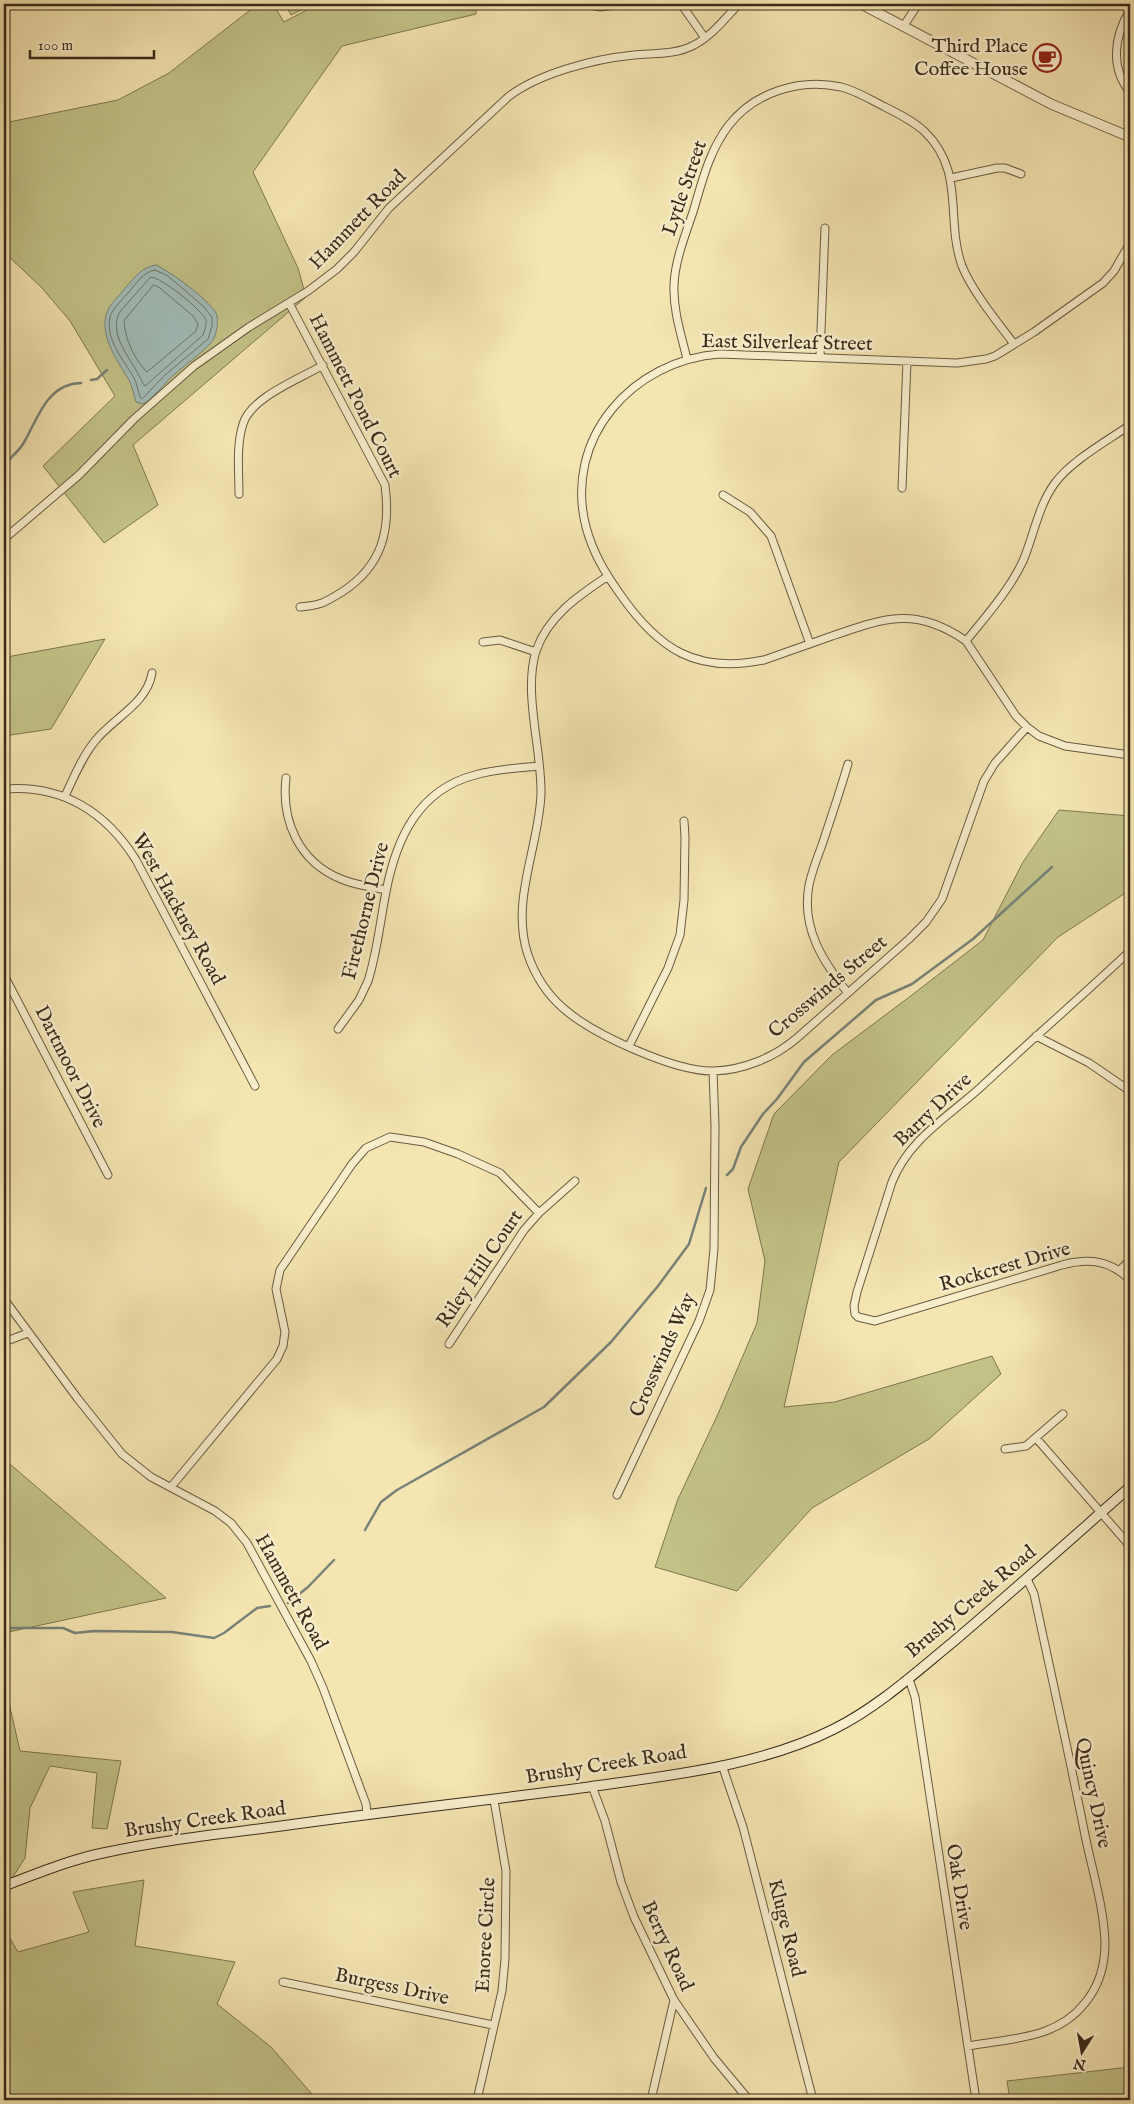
<svg xmlns="http://www.w3.org/2000/svg" width="1134" height="2104" viewBox="0 0 1134 2104" font-family="'IM FELL English',serif">
  <style>
    .green { fill: #c2c287; stroke: #7e7651 }
    .water { fill: #a2bcb8; stroke: #788279 }
    .lines { fill: none; stroke-linecap: round; stroke-linejoin: round }
    .shore { stroke: #6e746a; stroke-width: 1 }
    .stream { stroke: #788279; stroke-width: 2.5 }
    .minor-casing { stroke: #685a40; stroke-width: 9 }
    .tertiary-casing { stroke: #685a40; stroke-width: 11 }
    .secondary-casing { stroke: #392b1b; stroke-width: 11 }
    .minor { stroke: #f8eecc; stroke-width: 7 }
    .tertiary { stroke: #f8eecc; stroke-width: 9 }
    .secondary { stroke: #f8eecc; stroke-width: 9 }
    .labels { text-anchor: middle; dominant-baseline: central; stroke-width: 5; stroke-linejoin: round; paint-order: stroke }
    .poi-label { font-size: 20px; fill: #392b1b; stroke: #f8eecc; text-anchor: end }
    .street-label { font-size: 20px; fill: #392b1b; stroke: #f8eecc }
  </style>
  <rect width="100%" height="100%" fill="#f4e5b1"/>
  <filter id="stains"><feTurbulence type="fractalNoise" baseFrequency=".004" numOctaves="4"/><feColorMatrix values="0 0 0 0 .2 0 0 0 0 .09 0 0 0 0 .02 0 0 0 .5 -.17"/></filter>
  <radialGradient id="worn" r=".72"><stop offset=".6" stop-color="#630" stop-opacity="0"/><stop offset="1" stop-color="#630" stop-opacity=".3"/></radialGradient>
  <path class="green" d="M 258,4 L 273,4 L 284,22 L 318,4 L 476,4 L 476,14 L 342,46 L 253,172 L 298,268 L 306,297 L 133,445 L 158,505 L 104,543 L 43,466 L 115,396 L 70,321 L 42,288 L 4,252 L 4,123 L 118,100 L 169,73 Z
    M 285,4 L 313,4 L 291,15 Z
    M 105,639 L 51,729 L 4,736 L 4,661 L 12,656 Z
    M 1059,810 L 1130,816 L 1130,890 L 1058,937 L 839,1162 L 784,1407 L 835,1402 L 992,1356 L 1001,1374 L 929,1439 L 812,1508 L 737,1591 L 655,1567 L 678,1499 L 718,1414 L 757,1323 L 765,1261 L 748,1189 L 774,1114 L 832,1055 L 912,995 L 983,940 L 1023,862 Z
    M 4,1459 L 166,1598 L 4,1633 Z
    M 4,1681 L 20,1751 L 121,1761 L 107,1829 L 92,1828 L 97,1773 L 50,1766 L 30,1808 L 25,1858 L 4,1891 Z
    M 144,1880 L 135,1946 L 235,1962 L 217,2004 L 271,2047 L 317,2100 L 4,2100 L 4,1928 L 18,1952 L 89,1932 L 73,1892 Z
    M 1130,2067 L 1130,2100 L 1010,2100 L 1007,2081 Z"/>
  <path class="water" d="M 156,265 C 172,273 207,298 216,313 C 219,320 217,333 213,340 C 209,347 184,366 176,373 C 166,381 151,401 143,404 L 136,402 C 134,395 132,386 129,380 C 117,360 96,332 109,308 C 113,301 121,294 126,287 C 135,277 142,267 156,265 Z"/>
  <g class="lines">
    <path class="shore" d="M 155,270 L 168,276 L 203,306 L 212,317 L 212,326 L 208,339 L 165,375 L 142,399 L 140,397 C 138,391 137,384 134,378 C 124,360 105,340 110,317 C 113,308 122,300 129,292 C 136,284 143,272 155,270 Z
      M 151,277 C 161,277 202,310 206,320 C 207,325 204,331 203,335 L 145,386 C 142,383 142,380 139,376 C 130,357 109,336 119,313 Z
      M 154,285 L 160,288 L 193,316 L 198,324 L 196,331 L 147,372 C 134,359 125,339 124,321 Z"/>
    <path class="stream" d="M 91,380 L 97,379 L 107,370
      M 4,465 C 10,458 18,452 23,444 C 38,419 46,384 81,383
      M 727,1175 L 733,1169 L 741,1147 L 763,1114 L 777,1099 L 804,1062 L 876,1000 L 912,984 L 973,939 L 1052,867
      M 365,1530 L 381,1502 L 397,1490 L 544,1407 L 611,1342 L 658,1286 L 689,1244 L 706,1188
      M 288,1603 L 308,1587 L 334,1560
      M 4,1631 L 10,1628 L 63,1628 L 75,1633 L 94,1631 L 172,1632 L 214,1638 L 224,1633 L 257,1608 L 270,1606
      M 1105,2100 L 1116,2095 L 1130,2096"/>
    <defs>
      <path id="minor" d="M 586,4 L 600,7 L 623,4
        M 681,4 L 705,38
        M 1130,10 C 1114,36 1110,68 1130,92
        M 903,27 L 918,4
        M 951,178 L 997,168 L 1005,168 L 1021,174
        M 1130,243 L 1114,271 L 1103,283 L 1034,332 L 995,356 L 986,359 L 957,363 L 720,354 C 633,360 563,438 586,527 C 593,553 605,573 620,594 C 658,649 696,674 764,660 C 787,652 809,644 832,636 C 884,618 916,606 966,641 L 1016,716 L 1027,727 L 1039,736 L 1065,746 L 1130,755
        M 289,303 L 385,485 C 391,531 382,566 342,592 C 324,603 321,605 300,607
        M 820,357 L 825,228
        M 687,359 C 681,334 673,310 674,285 C 675,260 685,236 693,212 C 702,182 709,151 729,125 C 755,92 800,78 841,87 C 857,91 871,100 885,107 C 899,114 913,121 924,131 C 966,171 945,219 962,266 C 972,291 998,323 1014,344
        M 902,488 L 907,361
        M 239,494 C 239,472 236,446 243,424 C 251,397 300,379 323,365
        M 723,495 L 750,512 L 771,536 L 810,644
        M 4,539 L 79,475 L 134,419 L 194,366 L 249,327 L 308,291 L 337,269 L 354,252 L 389,208 L 508,97 C 539,73 594,59 634,55 C 653,53 676,55 694,45 C 712,36 725,18 739,4
        M 608,576 C 578,596 548,616 536,651 C 523,693 542,750 541,794 C 539,847 510,902 528,955 C 535,975 547,994 563,1008 C 592,1034 675,1072 714,1071 C 744,1070 775,1057 797,1038 L 909,939 L 926,922 L 942,899 L 984,781 L 995,763 L 1027,727
        M 966,641 C 987,615 1008,592 1023,561 C 1034,535 1038,506 1055,483 C 1071,461 1107,441 1130,425
        M 483,642 L 500,640 L 536,652
        M 286,778 C 281,821 299,862 341,879 C 355,885 371,887 386,890
        M 4,789 C 62,784 106,812 136,860 L 255,1086
        M 65,796 C 74,777 82,757 95,741 C 113,718 147,704 152,673
        M 1130,951 C 1081,997 1030,1041 981,1087 C 948,1117 909,1139 892,1182 L 857,1292 L 854,1306 L 855,1314 L 858,1317 L 875,1321 L 1062,1265 C 1089,1258 1110,1260 1130,1280
        M 4,975 L 108,1175
        M 848,993 C 823,962 801,928 809,885 C 812,871 817,858 822,845 C 831,818 840,791 848,764
        M 338,1029 L 359,1000 L 368,981 C 377,953 380,922 386,892 C 396,839 418,790 475,775 C 496,769 518,768 539,766
        M 1036,1036 L 1089,1063 L 1130,1091
        M 629,1046 L 668,968 L 680,935 L 684,900 L 685,837 L 684,821
        M 1120,1270 L 1130,1260
        M 4,1299 L 78,1399 L 122,1454 L 151,1477 L 215,1511 L 231,1523 L 247,1543 L 311,1661 L 323,1688 L 366,1804 L 367,1814
        M 4,1342 L 28,1333
        M 449,1344 L 524,1230 L 539,1213 L 575,1181
        M 1036,1438 L 1130,1546
        M 1005,1449 L 1026,1446 L 1063,1414
        M 171,1487 L 277,1359 L 283,1346 L 285,1332 L 276,1289 L 280,1270 L 352,1164 L 366,1148 L 390,1137 L 424,1142 L 458,1154 L 500,1173 L 539,1213
        M 617,1495 L 699,1321 L 710,1290 L 714,1249 L 715,1126 L 713,1071
        M 909,1679 L 915,1697 L 976,2100
        M 722,1765 L 743,1827 L 813,2100
        M 592,1786 L 605,1821 L 621,1882 L 634,1917 L 674,2000 L 714,2058 L 749,2100
        M 283,1982 L 493,2025
        M 968,2046 C 1010,2038 1056,2040 1085,2003 C 1099,1986 1105,1964 1105,1943 C 1104,1907 1092,1870 1085,1835 C 1069,1754 1051,1674 1034,1594 L 1027,1579
        M 477,2100 L 502,1991 L 505,1959 L 506,1871 L 494,1800
        M 651,2100 L 674,2000"/>
      <path id="tertiary" d="M 861,4 L 1051,104 L 1130,137"/>
      <path id="secondary" d="M 4,1886 C 36,1874 69,1860 103,1853 C 162,1840 221,1834 281,1826 C 381,1812 481,1801 581,1788 C 664,1776 759,1767 834,1729 C 878,1707 915,1673 953,1642 C 1013,1591 1071,1539 1130,1487"/>
    </defs>
    <use href="#minor" class="minor-casing"/>
    <use href="#tertiary" class="tertiary-casing"/>
    <use href="#secondary" class="secondary-casing"/>
    <use href="#minor" class="minor"/>
    <use href="#tertiary" class="tertiary"/>
    <use href="#secondary" class="secondary"/>
  </g>
  <defs>
    <symbol id="cafe-ring" viewBox="-11 -11 22 22"><circle r="9.5" fill="#f8eecc" stroke="#8f2418" stroke-width="1.5"/><path d="M-5.5-4.5H6V0H3Q3 3.5 0 3.5H-2.5Q-5.5 3.5-5.5 0ZM3-3.2v2h1.7v-2ZM-6 4.5H4V6H-6Z" fill="#8f2418"/></symbol>
  </defs>
  <g fill-rule="evenodd">
    <use href="#cafe-ring" x="1031" y="42" width="32" height="32"/>
  </g>
  <g class="labels">
    <g class="poi-label">
      <text x="1028" y="46">Third Place<tspan x="1028" dy="23">Coffee House</tspan></text>
    </g>
    <g class="street-label">
      <text transform="translate(685 188) rotate(-71)">Lytle Street</text>
      <text transform="translate(358 220) rotate(-46)">Hammett Road</text>
      <text transform="translate(787 343) rotate(1)">East Silverleaf Street</text>
      <text transform="translate(355 396) rotate(63)">Hammett Pond Court</text>
      <text transform="translate(178 909) rotate(61)">West Hackney Road</text>
      <text transform="translate(366 911) rotate(-76)">Firethorne Drive</text>
      <text transform="translate(828 987) rotate(-40)">Crosswinds Street</text>
      <text transform="translate(70 1067) rotate(63)">Dartmoor Drive</text>
      <text transform="translate(933 1110) rotate(-43)">Barry Drive</text>
      <text transform="translate(1005 1267) rotate(-16)">Rockcrest Drive</text>
      <text transform="translate(480 1269) rotate(-56)">Riley Hill Court</text>
      <text transform="translate(663 1355) rotate(-66)">Crosswinds Way</text>
      <text transform="translate(291 1592) rotate(61)">Hammett Road</text>
      <text transform="translate(971 1602) rotate(-40)">Brushy Creek Road</text>
      <text transform="translate(606 1765) rotate(-9)">Brushy Creek Road</text>
      <text transform="translate(1093 1793) rotate(78)">Quincy Drive</text>
      <text transform="translate(205 1820) rotate(-8)">Brushy Creek Road</text>
      <text transform="translate(959 1887) rotate(81)">Oak Drive</text>
      <text transform="translate(786 1928) rotate(76)">Kluge Road</text>
      <text transform="translate(486 1935) rotate(-87)">Enoree Circle</text>
      <text transform="translate(667 1946) rotate(65)">Berry Road</text>
      <text transform="translate(392 1987) rotate(12)">Burgess Drive</text>
    </g>
  </g>
  <rect width="1134" height="2104" fill="none" stroke="#f4e5b1" stroke-width="20"/>
  <rect x="5" y="5" width="1124" height="2094" fill="none" stroke="#392b1b" stroke-width="2.5"/>
  <rect x="10" y="10" width="1114" height="2084" fill="none" stroke="#392b1b"/>
  <g transform="translate(1082 2052) rotate(191)" stroke="#f8eecc" stroke-width="4" paint-order="stroke">
  <path d="M0-4L9 19L0 12L-9 19Z" fill="#392b1b"/>
  <text y="-8" font-size="14" font-weight="bold" text-anchor="middle" fill="#392b1b">N</text>
  </g>
  <path d="M30 50v8h124v-8" fill="none" stroke="#392b1b" stroke-width="2.5"/>
  <text x="38" y="50" font-size="15" fill="#392b1b" stroke="#f8eecc" stroke-width="4" paint-order="stroke">100 m</text>
  <rect width="100%" height="100%" filter="url(#stains)"/>
  <rect width="100%" height="100%" fill="url(#worn)"/>
</svg>
